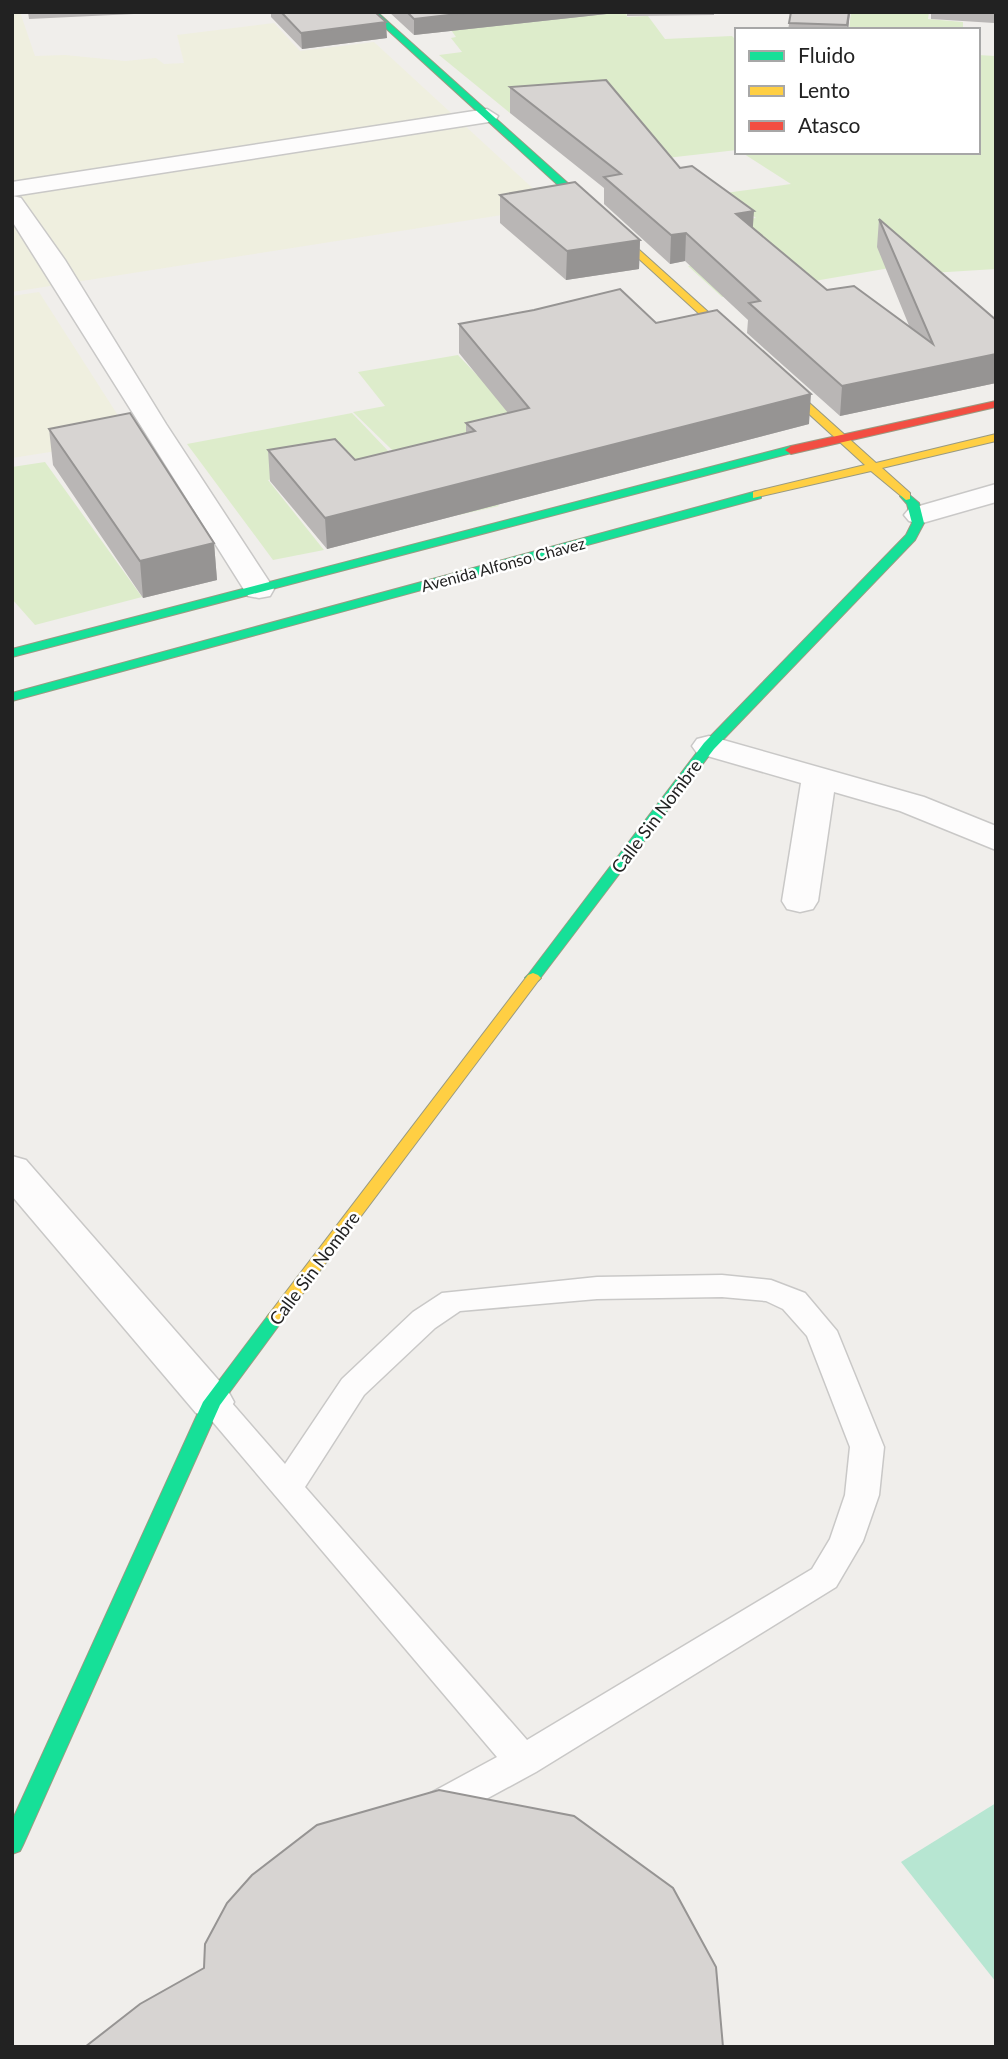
<svg xmlns="http://www.w3.org/2000/svg" width="1008" height="2059" viewBox="0 0 1008 2059" font-family="Lato,sans-serif">
  <style>
    .farmland { fill: #efefdf }
    .grass { fill: #ddeccb }
    .pitch { fill: #b7e6d2 }
    .lines { fill: none; stroke-linecap: round; stroke-linejoin: round }
    .lane-casing { stroke: #c9c8c7; stroke-width: 3 }
    .street-casing { stroke: #c9c8c7; stroke-width: 3 }
    .fast-casing { stroke: #999a82; stroke-width: 2 }
    .slow-casing { stroke: #999a82; stroke-width: 2 }
    .jam-casing { stroke: #999a82; stroke-width: 2 }
    .lane { fill: #fdfcfc; fill-rule: evenodd }
    .street { fill: #fdfcfc; fill-rule: evenodd }
    .fast { fill: #16e098; fill-rule: evenodd }
    .slow { fill: #ffcf43; fill-rule: evenodd }
    .jam { fill: #f24e42; fill-rule: evenodd }
    .wall { fill: #b9b6b5 }
    .shaded-wall { fill: #969493 }
    .building { fill: #d7d4d2; stroke: #969493; stroke-width: 2 }
    .labels { text-anchor: middle; dominant-baseline: central; stroke-width: 5; stroke-linejoin: round; paint-order: stroke }
    .far-street-label { font-size: 16px; fill: #222; stroke: #fff }
    .street-label { font-size: 18px; fill: #222; stroke: #fff }
  </style>
  <rect width="100%" height="100%" fill="#f0eeeb"/>
  <path class="farmland" d="M 12,12 L 20,12 L 35,56 L 65,55 L 125,61 L 156,58 L 164,64 L 184,63 L 177,35 L 274,23 L 300,51 L 374,42 L 553,207 L 12,292 Z
    M 39,292 L 133,439 L 12,458 L 12,296 Z"/>
  <path class="grass" d="M 581,12 L 626,12 L 627,17 L 648,16 L 665,39 L 732,36 L 737,41 L 737,150 L 649,160 L 602,101 L 510,113 L 439,55 L 462,52 L 451,38 L 456,37 L 451,30 Z
    M 851,12 L 929,12 L 928,19 L 963,22 L 963,30 L 849,30 Z
    M 996,40 L 996,269 L 931,273 L 919,263 L 722,297 L 688,266 L 736,258 L 734,221 L 756,218 L 725,193 L 791,184 L 741,152 L 978,152 L 978,55 L 995,56 Z
    M 458,355 L 477,375 L 530,365 L 594,423 L 474,486 L 499,506 L 459,515 L 353,412 L 385,406 L 358,372 Z
    M 352,413 L 411,475 L 337,468 L 268,480 L 324,550 L 273,560 L 187,444 Z
    M 45,462 L 142,597 L 35,625 L 12,599 L 12,467 Z"/>
  <path class="pitch" d="M 996,1803 L 996,1982 L 901,1862 Z"/>
  <g class="lines">
    <defs>
      <path id="lane" d="M 722,1275 L 771,1280 L 805,1293 L 837,1331 L 884,1447 L 879,1495 L 863,1541 L 836,1587 L 536,1772 L 442,1823 L 429,1828 L 416,1823 L 410,1812 L 416,1801 L 497,1757 L 196,1402 L 200,1394 L 212,1390 L 224,1394 L 285,1464 L 342,1379 L 413,1312 L 442,1293 L 597,1277 ZM 722,1297 L 766,1301 L 783,1309 L 807,1336 L 850,1447 L 845,1495 L 830,1539 L 812,1569 L 527,1740 L 305,1487 L 364,1395 L 435,1328 L 460,1311 L 597,1299 Z"/>
      <path id="street" d="M 487,109 L 498,116 L 495,121 L 13,196 L 21,198 L 65,260 L 166,424 L 274,589 L 270,596 L 259,598 L 248,596 L 12,221 L 12,182 Z
        M 996,484 L 996,502 L 919,524 L 909,521 L 904,515 L 909,509 Z
        M 709,736 L 924,797 L 996,826 L 996,850 L 900,811 L 834,792 L 818,901 L 813,909 L 800,912 L 787,909 L 782,901 L 801,783 L 697,753 L 692,746 L 697,739 Z
        M 12,1156 L 26,1160 L 228,1391 L 234,1402 L 228,1413 L 212,1418 L 196,1413 L 12,1196 Z"/>
      <path id="fast" d="M 368,12 L 377,12 L 600,212 L 600,216 L 592,216 Z
        M 791,446 L 797,450 L 795,452 L 12,657 L 12,649 Z
        M 757,491 L 761,492 L 761,498 L 12,701 L 12,693 Z
        M 906,492 L 919,503 L 924,523 L 915,540 L 714,749 L 538,981 L 528,981 L 525,978 L 528,975 L 704,743 L 906,535 L 912,523 L 907,504 L 900,496 Z
        M 276,1311 L 282,1313 L 285,1317 L 220,1405 L 23,1845 L 20,1851 L 12,1854 L 12,1821 L 203,1402 L 270,1313 Z"/>
      <path id="slow" d="M 596,211 L 876,463 L 996,434 L 996,441 L 882,468 L 910,493 L 910,499 L 906,500 L 871,471 L 753,498 L 753,492 L 865,465 L 592,216 L 591,214 Z
        M 533,973 L 538,975 L 541,978 L 538,981 L 282,1321 L 270,1321 L 267,1317 L 270,1313 L 528,975 Z"/>
      <path id="jam" d="M 996,401 L 996,407 L 791,454 L 785,450 L 791,446 Z"/>
    </defs>
    <use href="#lane" class="lane-casing"/>
    <use href="#street" class="street-casing"/>
    <use href="#fast" class="fast-casing"/>
    <use href="#slow" class="slow-casing"/>
    <use href="#jam" class="jam-casing"/>
    <use href="#lane" class="lane"/>
    <use href="#street" class="street"/>
    <use href="#fast" class="fast"/>
    <use href="#slow" class="slow"/>
    <use href="#jam" class="jam"/>
  </g>
  <path class="wall" d="M 28,12 L 176,12 L 29,19 Z
    M 271,12 L 375,12 L 387,38 L 302,49 L 271,17 Z
    M 389,12 L 625,12 L 414,35 Z
    M 627,12 L 714,12 L 714,15 L 627,16 Z
    M 791,12 L 850,12 L 848,30 L 788,30 Z
    M 931,12 L 995,12 L 994,23 L 931,19 Z
    M 510,87 L 680,168 L 827,290 L 910,328 L 877,247 L 879,219 L 996,320 L 996,383 L 840,416 L 747,333 L 748,320 L 685,261 L 670,264 L 604,204 L 604,188 L 510,113 Z
    M 500,195 L 640,240 L 639,269 L 566,280 L 500,223 Z
    M 656,323 L 809,424 L 327,549 L 270,481 L 268,450 L 355,460 L 466,433 L 466,423 L 508,413 L 459,353 L 459,324 Z
    M 49,429 L 214,543 L 217,580 L 143,598 L 53,465 Z"/>
  <path class="shaded-wall" d="M 195,12 L 214,12 L 195,14 Z
    M 475,12 L 625,12 L 414,35 L 414,19 Z
    M 849,12 L 850,12 L 848,30 L 847,30 Z
    M 386,22 L 387,38 L 302,49 L 301,33 Z
    M 754,211 L 752,239 L 736,214 Z
    M 686,233 L 685,261 L 670,264 L 671,235 Z
    M 640,240 L 639,269 L 566,280 L 567,251 Z
    M 996,354 L 996,383 L 840,416 L 842,386 Z
    M 811,394 L 809,424 L 327,549 L 325,518 Z
    M 214,543 L 217,580 L 143,598 L 140,561 Z"/>
  <path class="building" d="M 281,12 L 375,12 L 386,22 L 301,33 Z
    M 407,12 L 475,12 L 414,19 Z
    M 791,12 L 849,12 L 847,25 L 789,23 Z
    M 606,80 L 680,168 L 692,166 L 754,211 L 736,214 L 827,290 L 854,286 L 933,344 L 879,219 L 996,320 L 996,354 L 842,386 L 749,303 L 760,301 L 686,233 L 671,235 L 604,177 L 621,174 L 510,87 Z
    M 575,182 L 640,240 L 567,251 L 500,195 Z
    M 620,289 L 656,323 L 717,310 L 811,394 L 325,518 L 268,450 L 335,439 L 355,460 L 475,431 L 466,423 L 529,408 L 459,324 L 534,310 Z
    M 130,413 L 214,543 L 140,561 L 49,429 Z
    M 439,1790 L 574,1816 L 673,1888 L 716,1967 L 723,2047 L 85,2047 L 140,2004 L 204,1968 L 205,1944 L 227,1903 L 252,1875 L 317,1825 Z"/>
  <g class="labels">
    <g class="far-street-label">
      <text transform="translate(503 564) rotate(-15)">Avenida Alfonso Chavez</text>
    </g>
    <g class="street-label">
      <text transform="translate(656 816) rotate(-53)">Calle Sin Nombre</text>
      <text transform="translate(314 1268) rotate(-53)">Calle Sin Nombre</text>
    </g>
  </g>
  <rect width="1008" height="2059" fill="none" stroke="#222222" stroke-width="28"/>
  <rect x="735" y="28" width="245" height="126" fill="#ffffff" stroke="#a7a7a7" stroke-width="2"/>
  <rect x="749" y="51" width="35" height="10" fill="#16e098" stroke="#a7a7a7" stroke-width="2"/>
  <text x="798" y="63" font-size="21" fill="#222222">Fluido</text>
  <rect x="749" y="86" width="35" height="10" fill="#ffcf43" stroke="#a7a7a7" stroke-width="2"/>
  <text x="798" y="98" font-size="21" fill="#222222">Lento</text>
  <rect x="749" y="121" width="35" height="10" fill="#f24e42" stroke="#a7a7a7" stroke-width="2"/>
  <text x="798" y="133" font-size="21" fill="#222222">Atasco</text>
</svg>
